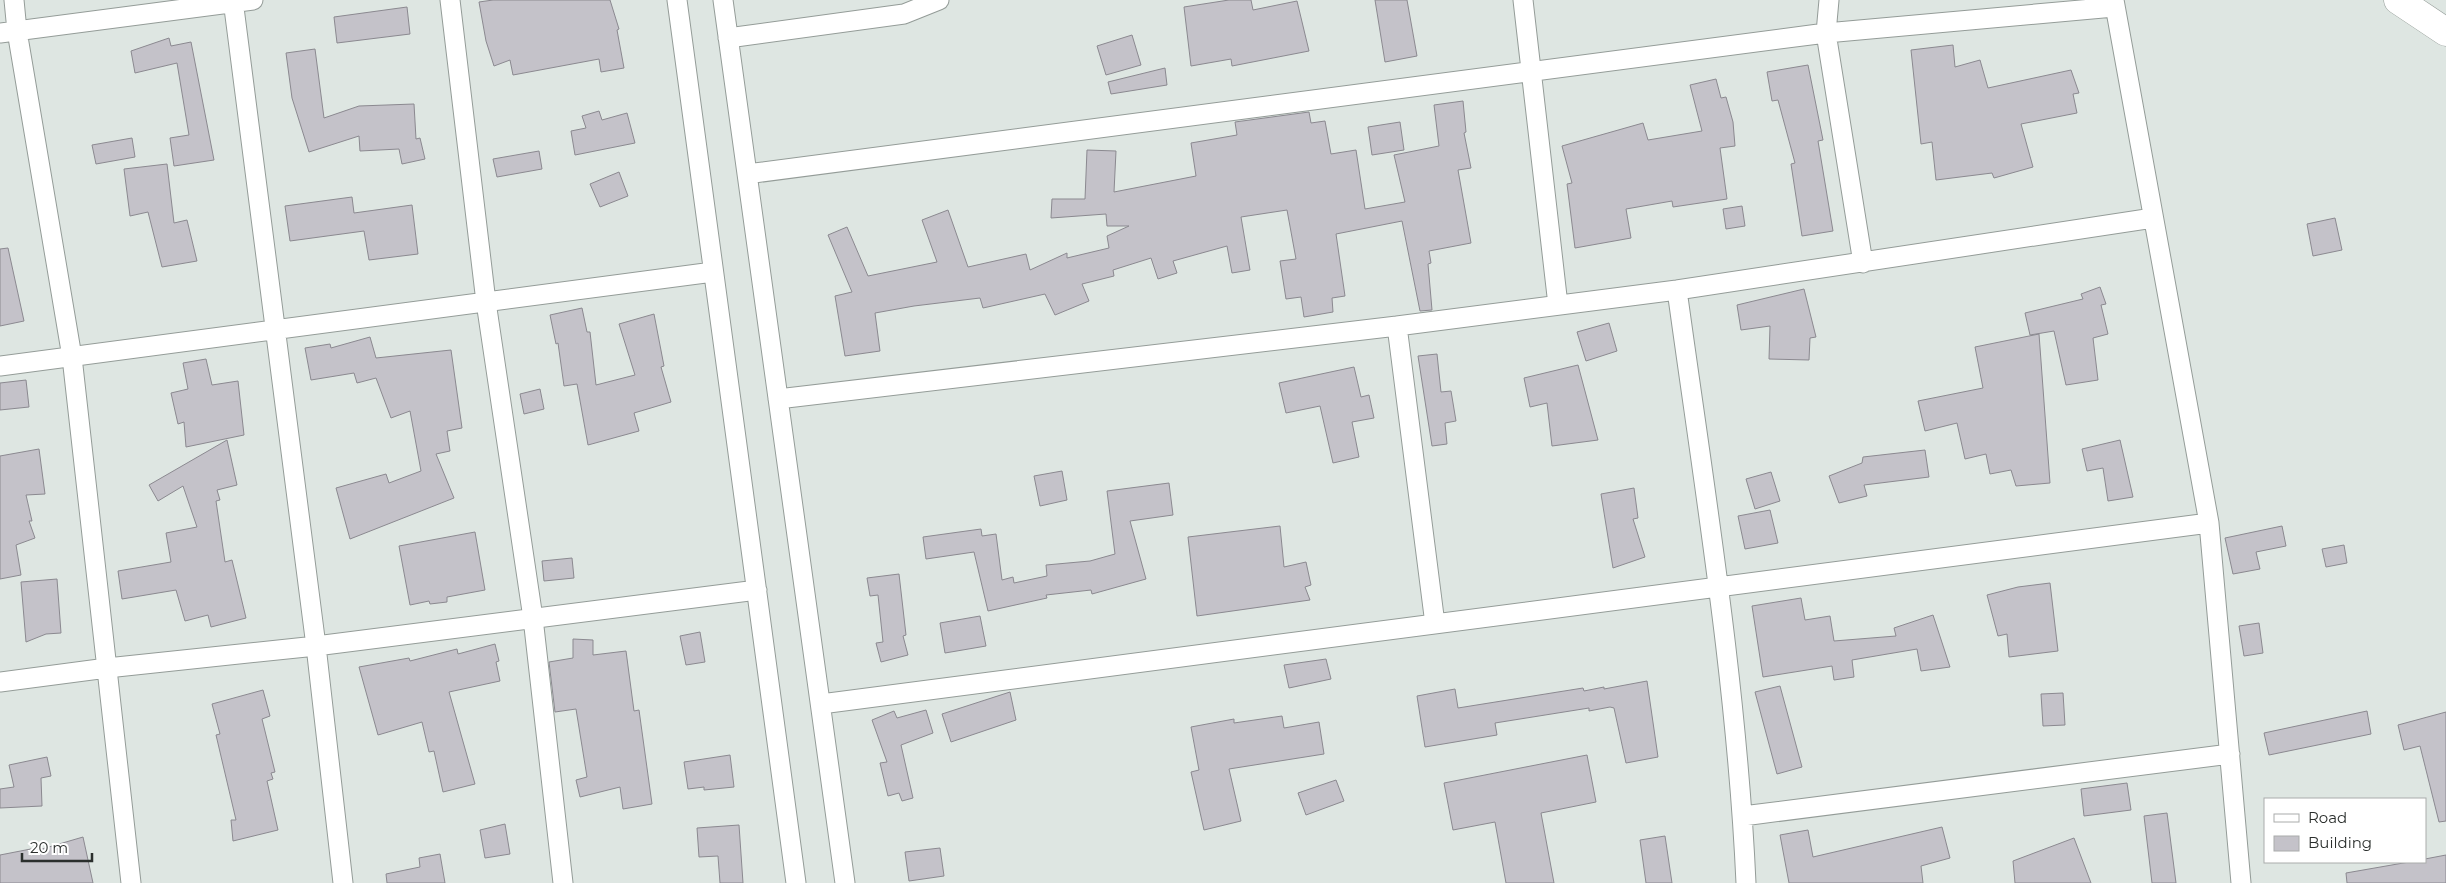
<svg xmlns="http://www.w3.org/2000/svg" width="2446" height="883" viewBox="0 0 2446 883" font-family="Montserrat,sans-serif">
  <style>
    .building { fill: #c4c2c9; stroke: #8b8990 }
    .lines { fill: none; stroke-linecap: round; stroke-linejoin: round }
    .street-casing { stroke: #949c98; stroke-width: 21 }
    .highway-casing { stroke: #949c98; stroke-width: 29 }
    .street { stroke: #fff; stroke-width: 19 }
    .highway { stroke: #fff; stroke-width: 28 }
  </style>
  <rect width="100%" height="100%" fill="#dee6e2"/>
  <path class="building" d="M 493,0 L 610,0 L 619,29 L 617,30 L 624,68 L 601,72 L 599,59 L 513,75 L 510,60 L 494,66 L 486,41 L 479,2 Z
    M 1229,0 L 1251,0 L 1253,10 L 1297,1 L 1309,51 L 1232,66 L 1231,59 L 1191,66 L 1184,7 Z
    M 1375,0 L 1407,0 L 1417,56 L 1385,62 Z
    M 407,7 L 410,34 L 337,43 L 334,17 Z
    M 1132,35 L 1141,65 L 1106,75 L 1097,46 Z
    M 169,38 L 171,46 L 191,42 L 214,160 L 174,166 L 170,138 L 189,135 L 177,63 L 135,73 L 131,51 Z
    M 1953,45 L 1955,67 L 1980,60 L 1988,88 L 2071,70 L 2079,93 L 2073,94 L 2077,113 L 2021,124 L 2033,167 L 1994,178 L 1992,173 L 1936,180 L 1932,142 L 1921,144 L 1911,50 Z
    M 315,49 L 324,118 L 359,106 L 414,104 L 416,139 L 420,138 L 425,159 L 402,164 L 399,149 L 360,151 L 359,136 L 309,152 L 292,98 L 286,53 Z
    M 1808,65 L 1823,140 L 1818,141 L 1833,231 L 1802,236 L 1791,164 L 1795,163 L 1778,100 L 1772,101 L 1767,72 Z
    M 1165,68 L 1167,85 L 1111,94 L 1108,82 Z
    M 1716,79 L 1721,98 L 1726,97 L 1733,122 L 1735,146 L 1720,148 L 1727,199 L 1673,207 L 1672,201 L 1626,209 L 1631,238 L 1575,248 L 1567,184 L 1572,183 L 1562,146 L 1643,123 L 1648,140 L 1702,131 L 1690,85 Z
    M 1463,101 L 1466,132 L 1464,133 L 1471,168 L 1458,170 L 1471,243 L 1429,251 L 1431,263 L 1428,264 L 1432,310 L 1420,311 L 1402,221 L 1336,234 L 1345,296 L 1332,298 L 1333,312 L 1304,317 L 1301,297 L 1286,299 L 1280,261 L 1296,259 L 1287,210 L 1241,217 L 1250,270 L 1232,273 L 1227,246 L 1173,261 L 1177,273 L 1158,279 L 1151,258 L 1113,270 L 1114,276 L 1082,284 L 1089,301 L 1055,315 L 1045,294 L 983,308 L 980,298 L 914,306 L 875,313 L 880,351 L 845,356 L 835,296 L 852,292 L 828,235 L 847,227 L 868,276 L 937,262 L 922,220 L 948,210 L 968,267 L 1026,254 L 1030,270 L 1067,253 L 1067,258 L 1109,248 L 1107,236 L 1129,226 L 1107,226 L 1106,214 L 1051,218 L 1052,199 L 1085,199 L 1087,150 L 1116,151 L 1114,192 L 1196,176 L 1191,143 L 1237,135 L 1235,122 L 1309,112 L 1311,123 L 1325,121 L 1331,154 L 1356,150 L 1365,209 L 1405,202 L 1394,155 L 1439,146 L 1434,105 Z
    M 599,111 L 602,120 L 627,113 L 635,143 L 575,155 L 571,131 L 586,128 L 582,116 Z
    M 1400,122 L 1404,150 L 1372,155 L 1368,127 Z
    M 132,138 L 135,157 L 96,164 L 92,145 Z
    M 539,151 L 542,169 L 497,177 L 493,159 Z
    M 167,164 L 174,223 L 187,220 L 197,261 L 162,267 L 148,212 L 130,216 L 124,169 Z
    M 619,172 L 628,196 L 600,207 L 590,184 Z
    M 352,197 L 354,213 L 412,205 L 418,254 L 369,260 L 364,231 L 290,241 L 285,206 Z
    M 1742,206 L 1745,226 L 1726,229 L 1723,209 Z
    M 2335,218 L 2342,250 L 2313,256 L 2307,224 Z
    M 8,248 L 24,321 L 0,326 L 0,249 Z
    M 2100,287 L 2106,304 L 2101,305 L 2108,334 L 2093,338 L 2098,380 L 2066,385 L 2054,331 L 2030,335 L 2025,313 L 2083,299 L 2081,294 Z
    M 1804,289 L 1816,337 L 1810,338 L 1809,360 L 1769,359 L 1770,326 L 1741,330 L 1737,305 Z
    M 582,308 L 587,332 L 590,332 L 596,385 L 635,375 L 619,324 L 654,314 L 664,366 L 661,367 L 671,402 L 634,413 L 639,431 L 588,445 L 577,384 L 564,386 L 558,343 L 556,344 L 550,315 Z
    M 1609,323 L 1617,351 L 1586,361 L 1577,332 Z
    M 2039,334 L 2050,483 L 2016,486 L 2011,470 L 1990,474 L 1986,454 L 1965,459 L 1957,423 L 1925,431 L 1918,401 L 1983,388 L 1975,347 Z
    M 370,337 L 376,358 L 451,350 L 462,428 L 447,431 L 450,451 L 436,454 L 454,498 L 350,539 L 336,488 L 386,474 L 389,483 L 421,471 L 410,411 L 391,418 L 376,378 L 357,383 L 354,373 L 311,380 L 305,348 L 330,344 L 331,348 Z
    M 1437,354 L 1441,392 L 1451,391 L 1456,421 L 1445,423 L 1447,444 L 1432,446 L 1418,356 Z
    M 206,359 L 212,385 L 238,381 L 244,435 L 186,447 L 184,422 L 178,424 L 171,393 L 188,389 L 183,363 Z
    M 1578,365 L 1598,440 L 1552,446 L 1547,403 L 1530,407 L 1524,378 Z
    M 1354,367 L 1361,397 L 1369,395 L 1374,418 L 1352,422 L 1359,457 L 1333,463 L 1320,406 L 1286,413 L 1279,383 Z
    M 26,380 L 29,407 L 0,410 L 0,383 Z
    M 540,389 L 544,409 L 524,414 L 520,394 Z
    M 227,440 L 237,485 L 217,490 L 220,500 L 216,501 L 225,562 L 232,560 L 246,618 L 211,627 L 208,615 L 185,621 L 176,590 L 122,599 L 118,571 L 171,562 L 166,533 L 197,527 L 183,486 L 158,501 L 149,485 Z
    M 2120,440 L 2133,497 L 2108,501 L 2103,468 L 2087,471 L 2082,449 Z
    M 39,449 L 45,494 L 26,495 L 32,521 L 29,521 L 35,538 L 16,545 L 21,575 L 0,579 L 0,456 Z
    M 1925,450 L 1929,477 L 1864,485 L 1867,496 L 1839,503 L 1829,476 L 1862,463 L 1863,457 Z
    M 1062,471 L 1067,500 L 1040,506 L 1034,476 Z
    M 1771,472 L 1780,501 L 1755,509 L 1746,479 Z
    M 1169,483 L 1173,515 L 1130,521 L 1146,579 L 1092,594 L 1091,590 L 1046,595 L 1047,598 L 988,611 L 974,552 L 926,559 L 923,537 L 981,529 L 982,536 L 996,534 L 1002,580 L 1013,577 L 1014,583 L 1047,576 L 1046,565 L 1090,561 L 1115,554 L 1107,491 Z
    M 1634,488 L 1638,518 L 1633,519 L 1645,557 L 1613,568 L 1601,494 Z
    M 1770,510 L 1778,543 L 1745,549 L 1738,516 Z
    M 1280,526 L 1284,567 L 1306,562 L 1311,585 L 1305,587 L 1310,600 L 1197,616 L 1188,537 Z
    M 2282,526 L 2286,546 L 2256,552 L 2260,569 L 2233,574 L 2225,538 Z
    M 475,532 L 485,590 L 447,597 L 447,602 L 430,604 L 429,601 L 410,605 L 399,546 Z
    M 2344,545 L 2347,563 L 2326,567 L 2322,549 Z
    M 572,558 L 574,578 L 544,581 L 542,561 Z
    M 899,574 L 906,635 L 903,636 L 908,655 L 881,662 L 876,643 L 883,642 L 878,595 L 870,596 L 867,578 Z
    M 57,579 L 61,633 L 46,634 L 26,642 L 21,582 Z
    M 2050,583 L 2058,651 L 2009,657 L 2007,634 L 1998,636 L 1987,595 L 2018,587 Z
    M 1801,598 L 1805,620 L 1830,616 L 1834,641 L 1896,636 L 1894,628 L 1933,615 L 1950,667 L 1921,671 L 1917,649 L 1852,660 L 1854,677 L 1834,680 L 1832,666 L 1763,677 L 1752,606 Z
    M 980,616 L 986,646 L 945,653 L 940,623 Z
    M 2259,623 L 2263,653 L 2244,656 L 2239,626 Z
    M 700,632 L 705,662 L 686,665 L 680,636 Z
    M 573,639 L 593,640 L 593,655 L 626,651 L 634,711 L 639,710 L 652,804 L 623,809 L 620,787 L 580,797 L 576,780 L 587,777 L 576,709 L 555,712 L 549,662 L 573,658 Z
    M 495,644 L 499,661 L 496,662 L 500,681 L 449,692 L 475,784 L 443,792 L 434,751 L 429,752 L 422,722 L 378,735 L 359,667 L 409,658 L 410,661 L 457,649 L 458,654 Z
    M 1326,659 L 1331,679 L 1289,688 L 1284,665 Z
    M 1647,681 L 1658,757 L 1626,763 L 1614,708 L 1610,707 L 1589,711 L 1589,708 L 1495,723 L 1497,735 L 1425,747 L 1417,696 L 1455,689 L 1458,708 L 1583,688 L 1584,691 L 1604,687 L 1604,689 Z
    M 1780,686 L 1802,767 L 1777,774 L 1755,692 Z
    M 263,690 L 270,716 L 262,719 L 275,772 L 271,773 L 273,779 L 267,781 L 278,830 L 233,841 L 231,820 L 236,820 L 216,735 L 220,734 L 212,704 Z
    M 1010,692 L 1016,720 L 951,742 L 942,714 Z
    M 2063,693 L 2065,725 L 2043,726 L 2041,694 Z
    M 926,710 L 933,733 L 901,745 L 913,798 L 902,801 L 899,793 L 888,796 L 880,763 L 887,762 L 872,720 L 894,711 L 897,718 Z
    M 2367,711 L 2371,734 L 2269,755 L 2264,733 Z
    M 2446,712 L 2446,821 L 2439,822 L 2420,746 L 2404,750 L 2398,725 Z
    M 1282,716 L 1284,728 L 1319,722 L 1324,754 L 1229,769 L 1241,821 L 1204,830 L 1191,772 L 1199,770 L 1191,727 L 1234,719 L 1234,723 Z
    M 730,755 L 734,787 L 704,790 L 704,787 L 688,789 L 684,762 Z
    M 1587,755 L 1596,802 L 1541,813 L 1554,883 L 1506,883 L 1495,822 L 1453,830 L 1444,783 Z
    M 47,757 L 51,776 L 41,778 L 42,806 L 0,808 L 0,789 L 14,787 L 9,765 Z
    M 1336,780 L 1344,801 L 1306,815 L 1298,793 Z
    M 2127,783 L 2131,810 L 2084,816 L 2081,789 Z
    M 2167,813 L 2176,883 L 2152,883 L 2144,816 Z
    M 505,824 L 510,854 L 485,858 L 480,830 Z
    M 739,825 L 743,883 L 720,883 L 718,856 L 699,857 L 697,828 Z
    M 1942,827 L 1950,858 L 1921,866 L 1923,883 L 1789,883 L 1780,835 L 1808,830 L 1813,857 Z
    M 1665,836 L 1672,883 L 1646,883 L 1640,840 Z
    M 83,837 L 93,883 L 0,883 L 0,855 L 41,847 L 42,849 Z
    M 2074,838 L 2091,883 L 2015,883 L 2013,861 Z
    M 940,848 L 944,876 L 909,881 L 905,852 Z
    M 440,854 L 445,883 L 387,883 L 386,874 L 420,867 L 419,858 Z
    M 2446,855 L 2446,883 L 2347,883 L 2346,873 L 2409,862 L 2425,862 L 2425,859 Z"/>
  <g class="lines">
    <defs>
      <path id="street" d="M 14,0 L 17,31 L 72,357 L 131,883
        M 233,0 L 316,646 L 343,883
        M 450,0 L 486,302 L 533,618 L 563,883
        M 677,0 L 796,883
        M 723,0 L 845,883
        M 1523,0 L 1558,305
        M 1829,0 L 1826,33 L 1863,263
        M 2114,0 L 2209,523 L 2241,883
        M 0,33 L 253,0
        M 728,38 L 904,14 L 939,0
        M 747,174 L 1826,33 L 2114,7
        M 1677,290 C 1704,487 1737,684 1746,883
        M 1397,326 L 1435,624
        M 0,366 L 713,272
        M 778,399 L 1397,326 L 1677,290 L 2153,218
        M 0,682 L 107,668 L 316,646 L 757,590
        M 821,704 L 2209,523
        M 1743,816 L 2230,754"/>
      <path id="highway" d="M 2398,0 L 2446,32"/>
    </defs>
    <use href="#street" class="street-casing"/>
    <use href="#highway" class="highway-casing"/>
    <use href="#street" class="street"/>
    <use href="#highway" class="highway"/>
  </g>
  <rect x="2264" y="798" width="162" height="65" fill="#ffffff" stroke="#aaacab"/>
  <rect x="2274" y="814" width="25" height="8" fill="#ffffff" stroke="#aaacab"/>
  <text x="2308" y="823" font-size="15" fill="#2b2f2d">Road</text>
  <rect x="2274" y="836" width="25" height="15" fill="#c4c2c9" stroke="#aaacab"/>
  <text x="2308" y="848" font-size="15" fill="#2b2f2d">Building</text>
  <path d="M22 853v8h70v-8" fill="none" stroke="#2b2f2d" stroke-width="2.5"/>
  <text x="30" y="853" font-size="15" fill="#2b2f2d" stroke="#ffffff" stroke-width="4" paint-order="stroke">20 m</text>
</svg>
